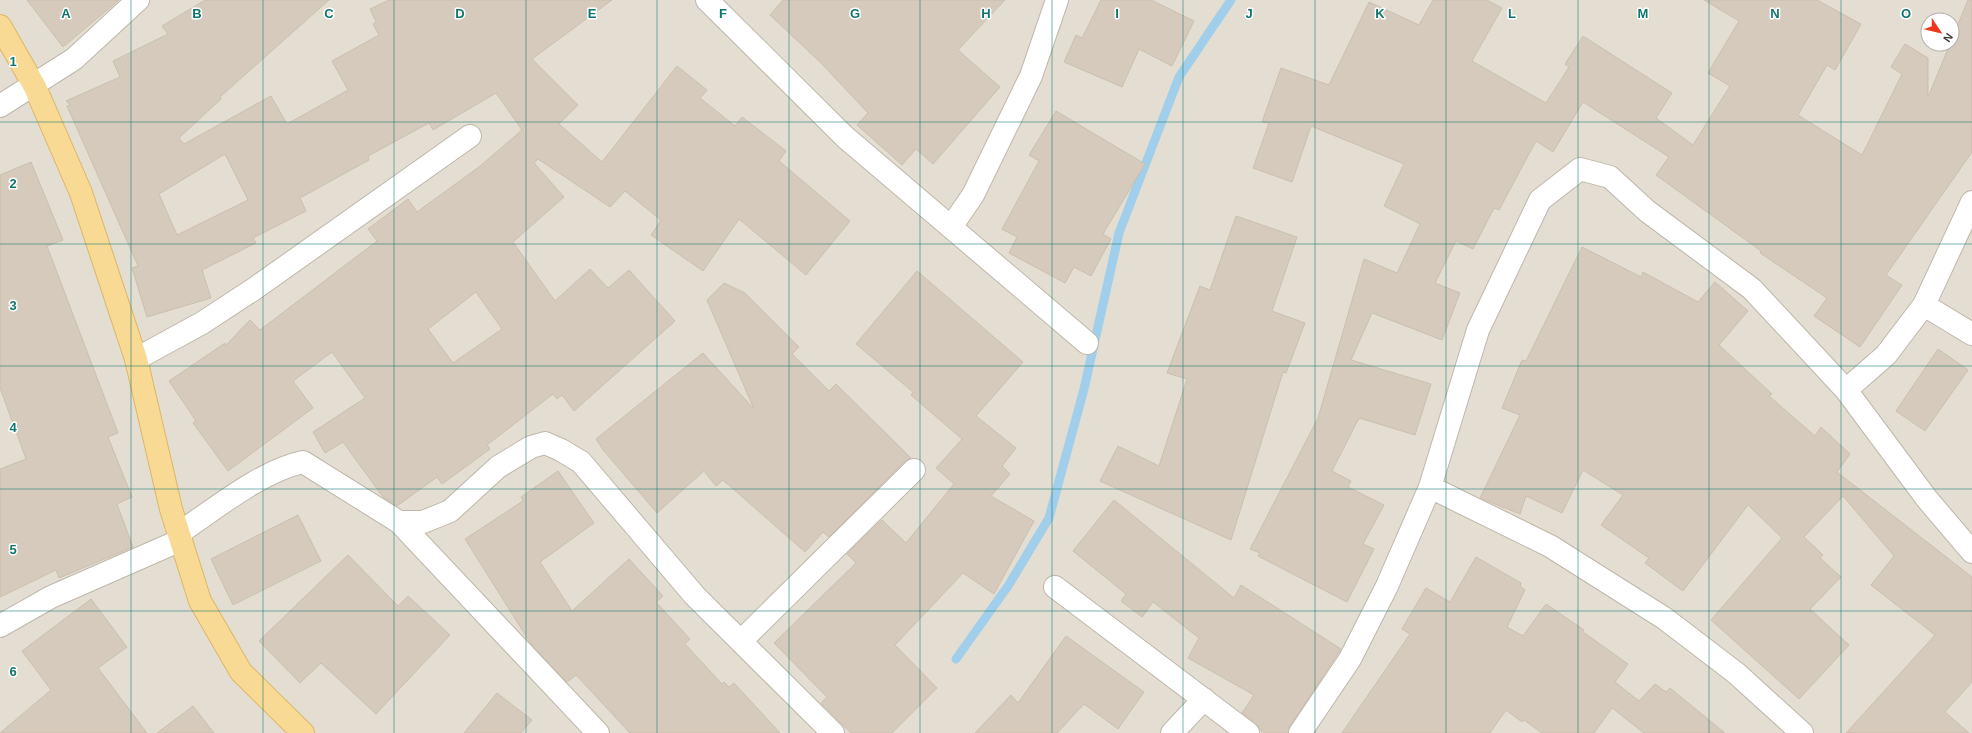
<svg xmlns="http://www.w3.org/2000/svg" width="1972" height="733" viewBox="0 0 1972 733" font-family="Arial,sans-serif">
  <style>
    .residential { fill: #e4ded2; fill-rule: evenodd }
    .lines { fill: none; stroke-linecap: round; stroke-linejoin: round }
    .stream { stroke: #a1cfeb; stroke-width: 9 }
    .building { fill: #d5cabc; stroke: #ccbfad; fill-rule: evenodd }
    .minor-casing { stroke: #beb7aa; stroke-width: 24 }
    .major-casing { stroke: #dcb666; stroke-width: 24 }
    .minor { stroke: #fff; stroke-width: 22 }
    .major { stroke: #f9da94; stroke-width: 22 }
    .grid { fill: none; stroke: #0f766e; stroke-width: 1; stroke-opacity: 0.55 }
    .grid-label { font-size: 13px; text-anchor: middle; font-weight: bold; fill: #0f766e; stroke: #fff; stroke-width: 3; stroke-linejoin: round; paint-order: stroke }
  </style>
  <rect width="100%" height="100%" fill="#f1ece3"/>
  <path class="residential" d="M 0,0 L 1972,0 L 1972,733 L 0,733 ZM 1928,20 L 1952,20 L 1952,44 L 1928,44 Z"/>
  <g class="lines">
    <path class="stream" d="M 956,659 L 1008,586 L 1049,518 L 1084,389 L 1119,233 L 1179,77 L 1231,0"/>
  </g>
  <path class="building" d="M 27,0 L 119,0 L 63,47 Z
    M 205,0 L 329,0 L 220,97 L 221,99 L 179,138 L 184,144 L 271,96 L 287,124 L 348,90 L 332,61 L 379,35 L 373,24 L 376,22 L 370,9 L 389,0 L 612,0 L 532,59 L 578,105 L 559,124 L 602,162 L 677,66 L 707,90 L 700,98 L 735,126 L 742,117 L 786,151 L 779,161 L 850,221 L 806,275 L 739,219 L 703,271 L 651,235 L 661,220 L 625,191 L 610,207 L 538,159 L 534,163 L 564,197 L 513,242 L 555,301 L 590,269 L 608,288 L 629,270 L 675,321 L 574,411 L 562,395 L 557,399 L 553,394 L 487,445 L 490,449 L 442,484 L 437,477 L 397,506 L 383,497 L 343,442 L 325,453 L 313,432 L 365,398 L 332,352 L 293,381 L 313,408 L 228,471 L 193,423 L 196,421 L 169,381 L 225,343 L 225,346 L 250,320 L 260,330 L 377,241 L 368,229 L 408,199 L 417,212 L 479,167 L 522,130 L 496,93 L 433,130 L 429,123 L 368,156 L 369,160 L 300,198 L 306,211 L 253,238 L 256,243 L 202,270 L 211,298 L 147,317 L 132,268 L 138,266 L 67,106 L 70,105 L 66,101 L 120,77 L 113,61 L 168,34 L 162,26 ZM 225,154 L 248,200 L 177,235 L 159,194 ZM 476,292 L 502,329 L 453,363 L 428,329 Z
    M 783,0 L 1005,0 L 958,50 L 1000,87 L 933,164 L 916,149 L 902,165 L 857,125 L 868,113 L 821,63 L 770,15 Z
    M 1101,0 L 1151,0 L 1194,21 L 1172,66 L 1139,49 L 1122,87 L 1064,62 L 1076,35 L 1082,38 Z
    M 1433,0 L 1487,0 L 1502,8 L 1472,61 L 1546,103 L 1569,67 L 1565,64 L 1583,36 L 1672,93 L 1656,118 L 1693,145 L 1730,86 L 1708,73 L 1739,21 L 1704,0 L 1817,0 L 1861,24 L 1835,70 L 1827,65 L 1798,115 L 1862,155 L 1902,74 L 1891,67 L 1905,44 L 1928,58 L 1928,97 L 1950,44 L 1952,44 L 1952,39 L 1968,0 L 1972,0 L 1972,152 L 1886,275 L 1902,285 L 1860,347 L 1814,316 L 1827,298 L 1760,253 L 1761,251 L 1656,175 L 1669,157 L 1583,102 L 1553,152 L 1536,141 L 1499,210 L 1494,208 L 1473,249 L 1456,241 L 1435,283 L 1460,293 L 1442,340 L 1372,313 L 1351,360 L 1431,384 L 1415,435 L 1359,418 L 1332,471 L 1351,481 L 1348,487 L 1384,505 L 1363,544 L 1374,549 L 1347,602 L 1258,556 L 1260,553 L 1250,549 L 1318,418 L 1364,259 L 1397,273 L 1420,224 L 1384,206 L 1404,164 L 1311,126 L 1292,182 L 1253,168 L 1269,123 L 1262,122 L 1281,68 L 1329,85 L 1369,2 L 1419,25 Z
    M 1056,111 L 1145,164 L 1103,234 L 1111,239 L 1091,276 L 1074,267 L 1065,283 L 1009,253 L 1017,237 L 1002,229 L 1039,161 L 1029,155 Z
    M 31,162 L 63,240 L 47,246 L 118,433 L 108,437 L 132,497 L 117,504 L 133,547 L 59,578 L 56,570 L 0,597 L 0,469 L 26,459 L 0,388 L 0,175 Z
    M 1236,216 L 1297,237 L 1272,311 L 1305,323 L 1286,373 L 1283,372 L 1231,540 L 1100,481 L 1118,446 L 1159,466 L 1187,379 L 1167,373 L 1200,286 L 1210,290 Z
    M 1582,247 L 1641,277 L 1643,272 L 1698,302 L 1715,282 L 1748,311 L 1719,345 L 1772,394 L 1769,396 L 1815,436 L 1821,427 L 1850,454 L 1837,472 L 1972,577 L 1972,682 L 1945,712 L 1969,733 L 1846,733 L 1935,635 L 1871,585 L 1894,556 L 1843,496 L 1804,537 L 1823,555 L 1820,558 L 1841,577 L 1810,609 L 1849,645 L 1799,699 L 1711,620 L 1782,538 L 1748,505 L 1683,591 L 1645,563 L 1649,558 L 1601,525 L 1623,495 L 1583,470 L 1562,513 L 1526,496 L 1520,514 L 1480,498 L 1520,415 L 1502,408 L 1522,360 L 1526,361 Z
    M 917,271 L 1023,362 L 976,416 L 1016,448 L 1002,466 L 1010,474 L 991,496 L 1034,521 L 994,594 L 963,573 L 895,645 L 937,688 L 892,733 L 851,733 L 821,703 L 827,697 L 774,643 L 856,563 L 847,554 L 882,520 L 906,543 L 954,484 L 936,468 L 962,439 L 911,395 L 913,392 L 856,344 Z
    M 724,283 L 745,293 L 799,347 L 792,354 L 829,391 L 836,384 L 911,458 L 905,461 L 829,537 L 823,532 L 805,552 L 723,480 L 716,486 L 704,471 L 657,513 L 604,451 L 596,439 L 703,353 L 754,409 L 707,300 Z
    M 1938,349 L 1968,370 L 1925,431 L 1896,411 Z
    M 558,471 L 594,523 L 540,562 L 572,611 L 629,559 L 663,596 L 656,602 L 690,639 L 685,644 L 722,684 L 724,682 L 729,687 L 734,683 L 780,733 L 630,733 L 576,675 L 567,682 L 531,644 L 465,539 L 523,501 L 521,497 Z
    M 1114,500 L 1234,598 L 1241,585 L 1341,649 L 1290,726 L 1288,733 L 1265,733 L 1260,730 L 1256,723 L 1242,713 L 1254,695 L 1188,658 L 1199,638 L 1153,602 L 1142,617 L 1121,601 L 1126,594 L 1073,551 Z
    M 298,515 L 321,561 L 233,605 L 211,559 Z
    M 348,555 L 398,606 L 408,596 L 450,635 L 376,714 L 321,663 L 300,683 L 259,641 Z
    M 1476,557 L 1521,583 L 1520,586 L 1525,590 L 1507,627 L 1523,636 L 1546,604 L 1584,630 L 1583,632 L 1628,664 L 1615,682 L 1639,701 L 1655,684 L 1666,692 L 1670,688 L 1725,733 L 1644,733 L 1612,708 L 1594,733 L 1542,733 L 1524,720 L 1522,722 L 1506,710 L 1490,733 L 1342,733 L 1410,634 L 1402,629 L 1426,588 L 1450,602 Z
    M 91,599 L 127,647 L 98,668 L 147,733 L 0,733 L 51,690 L 22,651 Z
    M 1066,636 L 1144,692 L 1118,729 L 1084,704 L 1057,733 L 975,733 L 1011,695 L 1018,703 Z
    M 497,693 L 532,720 L 521,733 L 464,733 Z
    M 193,706 L 214,733 L 157,733 Z"/>
  <g class="lines">
    <defs>
      <path id="minor" d="M 707,0 L 845,137 L 1087,343
        M 0,106 L 74,59 L 138,0
        M 951,227 L 973,195 L 1031,76 L 1057,0
        M 1924,305 L 1972,334
        M 136,359 L 202,323 L 254,289 L 470,136
        M 1846,390 L 1886,355 L 1924,305 L 1972,202
        M 1430,487 L 1550,546 L 1664,618 L 1736,673 L 1802,733
        M 399,522 L 423,522 L 450,511 L 498,467 L 531,447 L 545,443 L 561,450 L 581,462 L 695,596 L 833,733
        M 179,533 C 215,509 261,471 303,462 L 399,522 L 598,733
        M 1055,587 L 1248,733
        M 0,626 L 51,597 L 181,540
        M 741,641 L 914,470
        M 1172,733 L 1204,699
        M 1300,733 L 1350,659 L 1387,586 L 1430,487 L 1478,330 L 1540,200 L 1580,169 L 1610,177 L 1647,211 L 1752,289 L 1846,390 L 1927,499 L 1972,552"/>
      <path id="major" d="M 0,26 L 35,87 L 81,193 L 136,359 L 171,509 L 200,601 L 241,672 L 303,733"/>
    </defs>
    <use href="#minor" class="minor-casing"/>
    <use href="#major" class="major-casing"/>
    <use href="#minor" class="minor"/>
    <use href="#major" class="major"/>
  </g>
  <path class="grid" d="M 131,0 L 131,733M 263,0 L 263,733M 394,0 L 394,733M 526,0 L 526,733M 657,0 L 657,733M 789,0 L 789,733M 920,0 L 920,733M 1052,0 L 1052,733M 1183,0 L 1183,733M 1315,0 L 1315,733M 1446,0 L 1446,733M 1578,0 L 1578,733M 1709,0 L 1709,733M 1841,0 L 1841,733M 0,122 L 1972,122M 0,244 L 1972,244M 0,366 L 1972,366M 0,489 L 1972,489M 0,611 L 1972,611"/>
  <g class="grid-label">
    <text x="66" y="18">A</text>
    <text x="197" y="18">B</text>
    <text x="329" y="18">C</text>
    <text x="460" y="18">D</text>
    <text x="592" y="18">E</text>
    <text x="723" y="18">F</text>
    <text x="855" y="18">G</text>
    <text x="986" y="18">H</text>
    <text x="1117" y="18">I</text>
    <text x="1249" y="18">J</text>
    <text x="1380" y="18">K</text>
    <text x="1512" y="18">L</text>
    <text x="1643" y="18">M</text>
    <text x="1775" y="18">N</text>
    <text x="1906" y="18">O</text>
    <text x="13" y="66">1</text>
    <text x="13" y="188">2</text>
    <text x="13" y="310">3</text>
    <text x="13" y="432">4</text>
    <text x="13" y="554">5</text>
    <text x="13" y="676">6</text>
  </g>
  <g transform="translate(1940 32) rotate(125)"><circle r="19" fill="#ffffff" stroke="#b3b1ae"/>
  <path d="M0-3L7 15L0 10L-7 15Z" fill="#ee371c"/>
  <text y="-6" font-size="11" font-weight="bold" text-anchor="middle" fill="#423c34">N</text>
  </g>
</svg>
